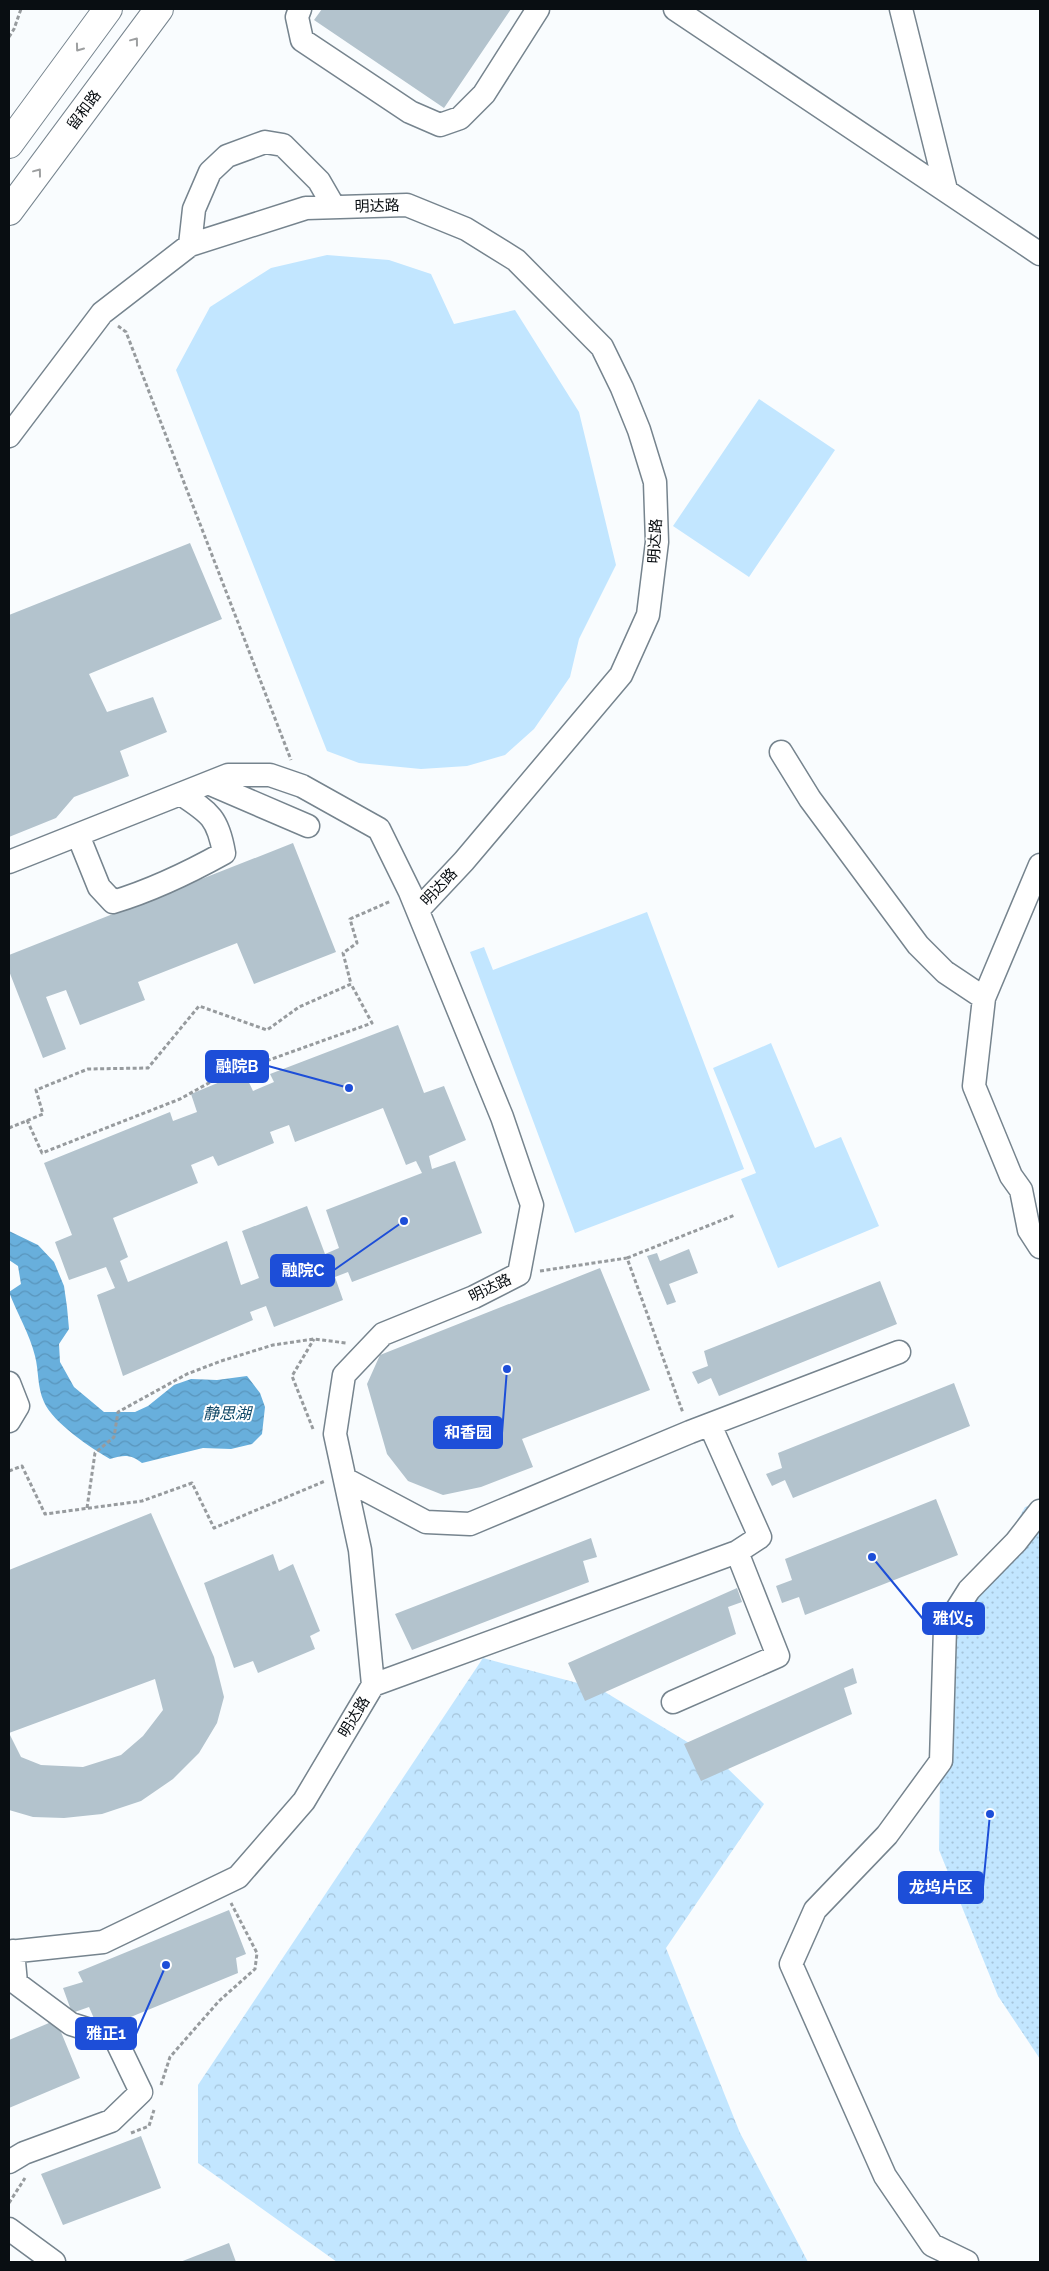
<svg xmlns="http://www.w3.org/2000/svg" width="1049" height="2271" viewBox="0 0 1049 2271" font-family="Raleway,'Noto Sans SC',sans-serif">
  <style>
    .grass { fill: #c2e6ff }
    .forest { fill: url(#forest-crowns) }
    .park { fill: url(#park-dots) }
    .water { fill: url(#water-waves) }
    .building { fill: #b3c3cd; fill-rule: evenodd }
    .lines { fill: none; stroke-linecap: round; stroke-linejoin: round }
    .minor-casing { stroke: #76848e; stroke-width: 25 }
    .major-casing { stroke: #76848e; stroke-width: 30 }
    .path { stroke: #979b9e; stroke-width: 3; stroke-dasharray: 4 2.5; stroke-linecap: butt }
    .minor { stroke: #fff; stroke-width: 22 }
    .major { stroke: #fff; stroke-width: 28 }
    .oneway { stroke: #9d9fa0 }
    .labels { text-anchor: middle; dominant-baseline: central; stroke-width: 4; stroke-linejoin: round; paint-order: stroke }
    .street-label { font-size: 15px; fill: #090e12; stroke: #fff }
    .water-label { font-size: 16px; font-style: italic; fill: #104867; stroke: #fff }
    .leader { fill: none; stroke: #1d4ed8; stroke-width: 2 }
    .callout-dot { fill: #1d4ed8; stroke: #fff; stroke-width: 2 }
    .callout { fill: #1d4ed8; stroke: #1d4ed8; stroke-width: 2 }
    .callout-label { font-size: 16px; text-anchor: middle; font-weight: bold; fill: #fff }
  </style>
  <defs>
    <pattern id="forest-crowns" width="20" height="18" patternUnits="userSpaceOnUse" patternTransform="scale(1.25)"><rect width="20" height="18" fill="#c2e6ff"/><path d="M2 6a3 3 0 1 1 6 0M12 15a3 3 0 1 1 6 0" fill="none" stroke="#a5c4da"/></pattern>
    <pattern id="park-dots" width="8" height="8" patternUnits="userSpaceOnUse" patternTransform="scale(1.25)"><rect width="8" height="8" fill="#c2e6ff"/><path d="M2 2h.1M6 6h.1" fill="none" stroke="#a5c4da" stroke-width="1.8" stroke-linecap="round"/></pattern>
    <pattern id="water-waves" width="16" height="10" patternUnits="userSpaceOnUse" patternTransform="scale(1.25)"><rect width="16" height="10" fill="#68afdc"/><path d="M0 5q4-4 8 0t8 0" fill="none" stroke="#5995bc"/></pattern>
  </defs>
  <rect width="100%" height="100%" fill="#f9fcfe"/>
  <path class="grass" d="M 327,255 L 389,260 L 431,274 L 454,324 L 515,310 L 579,412 L 616,565 L 579,639 L 570,677 L 534,729 L 505,755 L 467,766 L 421,769 L 359,763 L 327,751 L 176,370 L 210,307 L 271,268 Z
    M 759,399 L 835,450 L 749,577 L 673,526 Z
    M 647,912 L 744,1169 L 575,1233 L 470,952 L 484,947 L 493,970 Z
    M 771,1043 L 815,1148 L 841,1137 L 879,1226 L 778,1268 L 741,1179 L 756,1173 L 713,1068 Z"/>
  <path class="forest" d="M 483,1658 L 600,1689 L 722,1763 L 764,1804 L 666,1948 L 740,2133 L 808,2262 L 337,2262 L 198,2163 L 198,2085 Z"/>
  <path class="park" d="M 1040,1502 L 1040,2059 L 998,1996 L 939,1850 L 942,1629 L 992,1565 L 1025,1507 Z"/>
  <path class="water" d="M 9,1231 L 38,1245 L 54,1262 L 64,1286 L 67,1307 L 69,1329 L 59,1344 L 60,1362 L 74,1387 L 104,1412 L 135,1412 L 148,1406 L 174,1385 L 191,1379 L 217,1380 L 247,1376 L 260,1393 L 265,1407 L 262,1434 L 252,1444 L 231,1449 L 203,1448 L 142,1463 C 130,1454 124,1455 110,1459 C 91,1448 53,1423 44,1402 C 37,1387 39,1371 35,1356 C 30,1335 17,1313 9,1292 L 21,1284 L 18,1266 L 9,1260 Z"/>
  <path class="building" d="M 322,9 L 511,9 L 444,108 L 314,20 Z
    M 190,543 L 222,619 L 89,674 L 107,712 L 153,697 L 167,732 L 120,751 L 129,776 L 74,797 L 56,818 L 9,837 L 9,615 Z
    M 293,843 L 336,952 L 254,984 L 237,943 L 138,982 L 145,1000 L 80,1025 L 66,990 L 46,997 L 66,1049 L 43,1058 L 9,971 L 9,955 Z
    M 398,1025 L 424,1093 L 444,1086 L 466,1140 L 429,1156 L 432,1169 L 455,1161 L 482,1233 L 352,1282 L 348,1272 L 335,1277 L 343,1300 L 274,1327 L 266,1306 L 250,1312 L 253,1320 L 123,1376 L 97,1295 L 115,1288 L 106,1267 L 69,1280 L 55,1242 L 72,1235 L 44,1163 L 170,1112 L 173,1121 L 197,1112 L 191,1094 L 244,1072 L 253,1091 L 274,1082 L 270,1074 ZM 383,1108 L 406,1165 L 416,1161 L 422,1173 L 326,1210 L 339,1248 L 325,1254 L 307,1206 L 242,1231 L 259,1278 L 241,1285 L 227,1241 L 128,1282 L 120,1261 L 128,1257 L 113,1218 L 198,1183 L 191,1165 L 213,1156 L 218,1166 L 274,1143 L 270,1132 L 289,1125 L 295,1142 Z
    M 689,1249 L 698,1273 L 669,1284 L 676,1302 L 667,1305 L 647,1256 L 657,1253 L 660,1261 Z
    M 600,1268 L 650,1390 L 522,1439 L 533,1467 L 481,1487 L 443,1495 L 408,1481 L 387,1454 L 367,1384 L 380,1355 Z
    M 880,1281 L 897,1324 L 719,1396 L 711,1378 L 698,1384 L 692,1372 L 708,1366 L 704,1351 Z
    M 954,1383 L 970,1426 L 793,1498 L 785,1480 L 772,1486 L 766,1474 L 782,1468 L 778,1453 Z
    M 936,1499 L 958,1555 L 805,1615 L 799,1597 L 782,1603 L 776,1586 L 792,1580 L 785,1559 Z
    M 151,1513 L 214,1657 L 224,1697 L 217,1723 L 199,1753 L 173,1779 L 141,1801 L 102,1814 L 64,1818 L 33,1817 L 9,1810 L 9,1570 ZM 155,1679 L 163,1710 L 143,1736 L 121,1755 L 83,1767 L 41,1765 L 21,1757 L 9,1733 Z
    M 591,1538 L 597,1557 L 583,1561 L 589,1582 L 412,1650 L 395,1614 Z
    M 273,1554 L 279,1571 L 293,1564 L 320,1631 L 310,1636 L 315,1649 L 258,1673 L 253,1661 L 234,1668 L 204,1583 Z
    M 737,1588 L 742,1602 L 728,1607 L 736,1634 L 585,1701 L 568,1663 Z
    M 853,1668 L 857,1683 L 844,1688 L 852,1714 L 701,1781 L 684,1744 Z
    M 229,1910 L 246,1954 L 236,1958 L 238,1973 L 99,2030 L 89,2007 L 72,2013 L 63,1988 L 83,1982 L 78,1972 Z
    M 56,2020 L 80,2078 L 9,2108 L 9,2040 Z
    M 141,2136 L 161,2188 L 63,2225 L 41,2174 Z
    M 229,2243 L 236,2262 L 180,2262 Z"/>
  <g class="lines">
    <defs>
      <path id="minor" d="M 300,9 L 297,17 L 302,40 L 410,112 L 440,125 L 460,118 L 484,94 L 538,9
        M 675,9 L 1040,254
        M 901,9 L 946,190
        M 190,245 L 194,209 L 210,172 L 227,156 L 265,142 L 283,145 L 319,181 L 334,207
        M 9,436 L 102,313 L 190,245 L 306,208 L 407,205 L 466,229 L 516,260 L 602,347 L 622,388 L 639,430 L 655,482 L 657,542 L 648,615 L 621,675 L 464,861 L 418,910
        M 781,752 L 810,799 L 918,945 L 945,972 L 984,998
        M 208,783 L 308,826
        M 78,835 L 99,887 L 113,902 C 153,890 188,873 224,853 C 218,818 210,813 181,794
        M 9,862 L 228,775 L 270,775 L 302,786 L 379,829 L 410,892 L 502,1117 L 532,1205 L 519,1274 L 474,1297 L 383,1334 L 344,1375 L 335,1434 L 360,1550 L 373,1685 L 304,1801 L 238,1877 L 103,1942 L 9,1952
        M 1040,865 L 984,998 L 974,1086 L 1011,1176 L 1021,1190 L 1029,1230 L 1040,1247
        M 9,1383 L 18,1406 L 9,1421
        M 345,1479 L 426,1522 L 470,1524 L 690,1432 L 899,1352
        M 373,1685 L 737,1552
        M 673,1702 L 778,1656 L 737,1552 L 760,1537 L 710,1425
        M 9,2162 L 24,2153 L 111,2121 L 141,2092 L 115,2038 L 71,2024 L 16,1983 L 13,1951
        M 9,2229 L 54,2262
        M 967,2262 L 932,2245 L 885,2176 L 791,1964 L 815,1910 L 887,1835 L 941,1761 L 945,1628 L 969,1590 L 1016,1542 L 1040,1511"/>
      <path id="major" d="M 9,144 L 108,9
        M 9,211 L 159,9"/>
    </defs>
    <use href="#minor" class="minor-casing"/>
    <use href="#major" class="major-casing"/>
    <path class="path" d="M 9,37 L 14,29 L 21,9
      M 118,326 L 126,332 L 291,760
      M 27,1120 L 42,1153 L 180,1099 L 216,1079 L 372,1023 L 351,984
      M 9,1128 L 43,1114 L 36,1090 L 88,1069 L 148,1068 L 199,1006 L 267,1030 L 299,1007 L 351,984 L 343,953 L 357,943 L 350,919 L 391,901
      M 627,1258 L 735,1215
      M 540,1271 L 627,1258 L 683,1413
      M 313,1429 L 292,1376 L 314,1339
      M 9,1471 L 22,1466 L 45,1514 L 142,1501 L 192,1483 L 214,1528 L 325,1481
      M 87,1508 L 95,1453 L 114,1437 L 118,1412 L 187,1374 L 221,1361 L 273,1345 L 314,1339 L 346,1343
      M 161,2085 L 170,2057 L 219,2001 L 255,1969 L 257,1953 L 231,1903
      M 131,2133 L 149,2126 L 154,2110
      M 9,2203 L 25,2178"/>
    <use href="#minor" class="minor"/>
    <use href="#major" class="major"/>
  </g>
  <defs><path id="oneway-chevron" d="M-2-3.5L2.5 0L-2 3.5" fill="none" stroke-width="1.6" stroke-linecap="round" stroke-linejoin="round" transform="scale(1.25)"/></defs>
  <g class="oneway">
    <use href="#oneway-chevron" transform="translate(135 41) rotate(-53)"/>
    <use href="#oneway-chevron" transform="translate(79 48) rotate(126)"/>
    <use href="#oneway-chevron" transform="translate(38 172) rotate(-53)"/>
  </g>
  <g class="labels">
    <g class="street-label">
      <text transform="translate(84 110) rotate(-53)">留和路</text>
      <text transform="translate(377 206) rotate(-2)">明达路</text>
      <text transform="translate(655 541) rotate(-87)">明达路</text>
      <text transform="translate(439 887) rotate(-47)">明达路</text>
      <text transform="translate(490 1288) rotate(-26)">明达路</text>
      <text transform="translate(354 1717) rotate(-59)">明达路</text>
    </g>
    <g class="water-label">
      <text x="227" y="1413">静思湖</text>
    </g>
  </g>
  <path class="leader" d="M349 1088L268 1066M404 1221L334 1270M507 1369L502 1433M872 1557L923 1619M990 1814L983 1887M166 1965L136 2034"/>
  <g class="callout-dot">
    <circle cx="349" cy="1088" r="5"/>
    <circle cx="404" cy="1221" r="5"/>
    <circle cx="507" cy="1369" r="5"/>
    <circle cx="872" cy="1557" r="5"/>
    <circle cx="990" cy="1814" r="5"/>
    <circle cx="166" cy="1965" r="5"/>
  </g>
  <g class="callout">
    <rect x="206" y="1051" width="62" height="31" rx="5"/>
    <rect x="271" y="1255" width="63" height="31" rx="5"/>
    <rect x="434" y="1417" width="68" height="31" rx="5"/>
    <rect x="923" y="1603" width="61" height="31" rx="5"/>
    <rect x="899" y="1872" width="84" height="31" rx="5"/>
    <rect x="76" y="2018" width="60" height="31" rx="5"/>
  </g>
  <g class="callout-label">
    <text x="237" y="1072">融院B</text>
    <text x="303" y="1276">融院C</text>
    <text x="468" y="1438">和香园</text>
    <text x="953" y="1624">雅仪5</text>
    <text x="941" y="1893">龙坞片区</text>
    <text x="106" y="2039">雅正1</text>
  </g>
  <rect width="1049" height="2271" fill="none" stroke="#090e12" stroke-width="20"/>
</svg>
